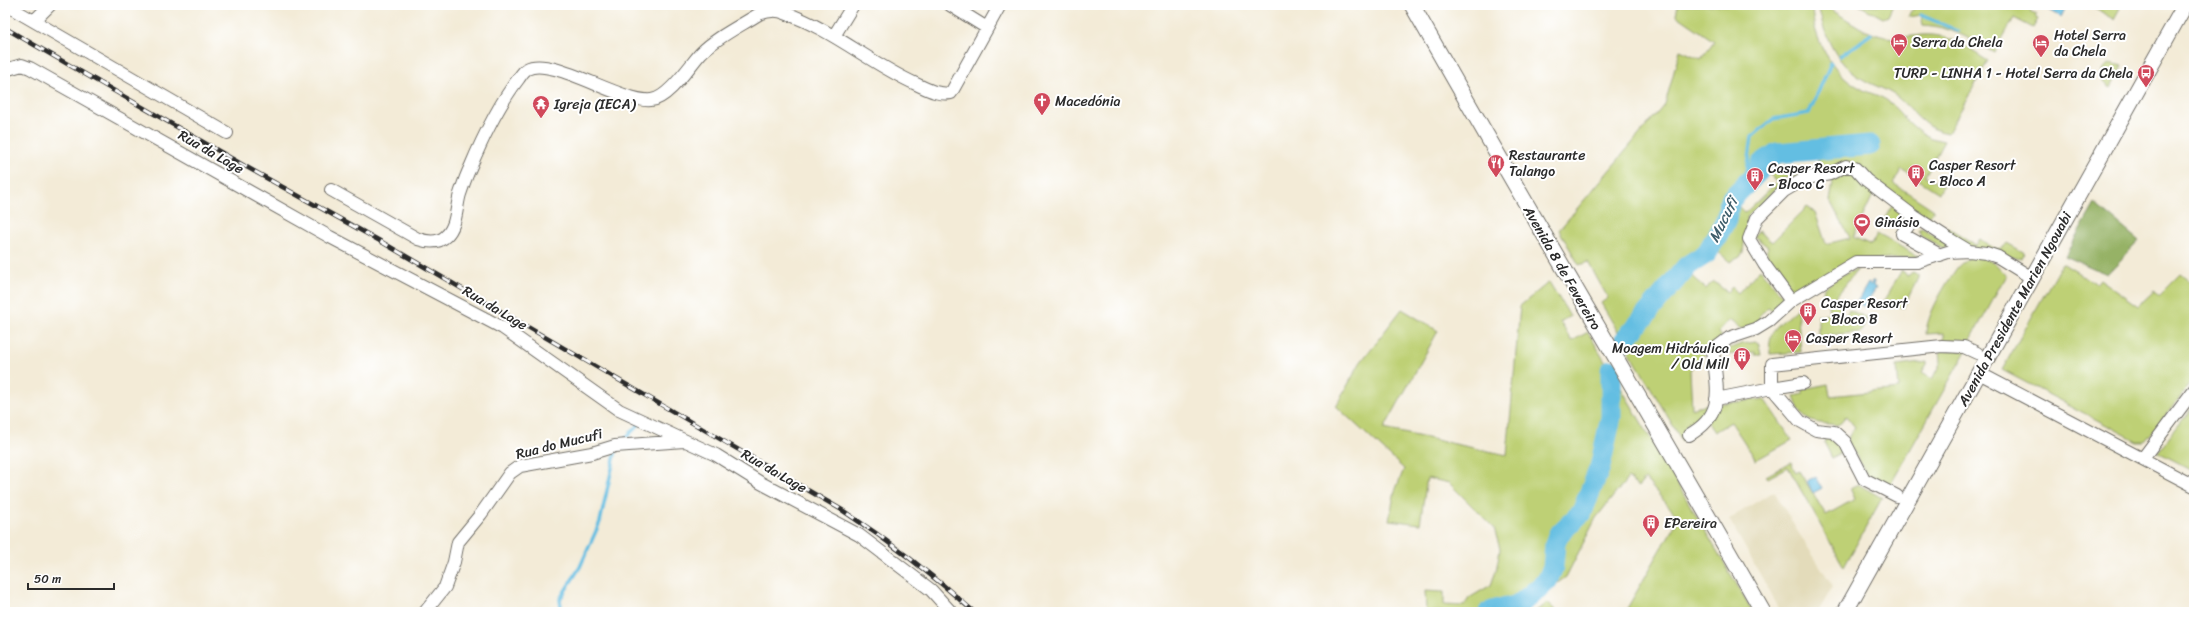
<svg xmlns="http://www.w3.org/2000/svg" width="2199" height="617" viewBox="0 0 2199 617" font-family="Sriracha,sans-serif">
  <style>
    .built { fill: #e3dbba }
    .green { fill: #bed074; stroke: #747e50; fill-rule: evenodd }
    .forest { fill: #96b266; stroke: #606e48 }
    .water { fill: #64bee2; stroke: #487486 }
    .lines { fill: none; stroke-linecap: round; stroke-linejoin: round }
    .stream { stroke: #64bee2; stroke-width: 3.5 }
    .river { stroke: #64bee2; stroke-width: 21 }
    .minor-casing { stroke: #716e67; stroke-width: 14 }
    .major-casing { stroke: #716e67; stroke-width: 17 }
    .minor { stroke: #fff; stroke-width: 12 }
    .major { stroke: #fff; stroke-width: 15 }
    .rail-casing { stroke: #2b2b2b; stroke-width: 4.5 }
    .rail { stroke: #fff; stroke-width: 3; stroke-dasharray: 9; stroke-linecap: butt }
    .labels { text-anchor: middle; dominant-baseline: central; stroke-width: 4; stroke-linejoin: round; paint-order: stroke }
    .poi-label { font-size: 14px; fill: #2b2b2b; stroke: #fff; text-anchor: start }
    .street-label { font-size: 14px; fill: #2b2b2b; stroke: #fff }
    .water-label { font-size: 15px; font-style: italic; fill: #3f5e6b; stroke: #fff }
  </style>
  <rect width="100%" height="100%" fill="#fff"/>
  <filter id="ink" filterUnits="userSpaceOnUse"><feTurbulence type="fractalNoise" baseFrequency=".025" numOctaves="2"/><feDisplacementMap in="SourceGraphic" scale="8" xChannelSelector="R" yChannelSelector="G"/><feConvolveMatrix kernelMatrix="1 2 1 2 8 2 1 2 1" color-interpolation-filters="sRGB"/></filter>
  <filter id="wash" filterUnits="userSpaceOnUse"><feTurbulence type="fractalNoise" baseFrequency=".012" numOctaves="4" result="noise"/><feDisplacementMap in="SourceGraphic" scale="16" xChannelSelector="R" yChannelSelector="G"/><feGaussianBlur stdDeviation="0.9" result="paint"/><feColorMatrix in="noise" values="0 0 0 0 0 0 0 0 0 0 0 0 0 0 0 0 0 1.4 0 .05"/><feComposite in="paint" operator="in"/></filter>
  <g filter="url(#wash)">
    <rect width="100%" height="100%" fill="#f3ebd7"/>
    <path class="built" d="M 1774,491 L 1801,537 L 1833,586 L 1818,612 L 1781,612 L 1729,519 Z"/>
    <path class="green" d="M 1678,5 L 1802,5 L 1812,7 C 1813,39 1831,72 1860,88 C 1869,94 1882,95 1890,103 C 1908,120 1918,137 1944,141 L 1925,176 L 1943,186 L 1939,193 L 1902,169 L 1893,183 L 1934,210 L 1926,222 L 1875,191 L 1853,237 L 1871,245 L 1877,234 L 1920,257 L 1862,261 L 1793,294 L 1767,262 L 1768,247 L 1754,236 L 1758,231 L 1772,242 L 1807,207 L 1815,212 L 1826,244 L 1850,238 L 1830,201 L 1833,183 L 1830,179 L 1826,178 L 1823,181 L 1809,182 L 1801,175 L 1781,179 L 1780,185 L 1747,217 L 1743,253 L 1740,257 L 1730,262 L 1715,249 L 1687,272 L 1706,289 L 1713,281 L 1727,292 L 1732,287 L 1738,293 L 1760,269 L 1786,300 L 1774,311 L 1768,307 L 1759,316 L 1764,321 L 1741,329 L 1729,320 L 1718,332 L 1722,336 L 1690,370 L 1692,409 L 1698,406 L 1764,399 L 1792,440 L 1756,460 L 1731,422 L 1714,432 L 1703,416 L 1686,425 L 1690,438 L 1682,441 L 1601,303 L 1608,298 L 1588,262 L 1579,265 L 1559,230 L 1665,104 L 1680,50 L 1701,59 L 1714,41 L 1676,15 ZM 1817,152 L 1819,169 L 1780,174 L 1778,157 ZM 1764,169 L 1777,182 L 1745,213 L 1732,200 Z
      M 1859,5 L 1893,5 L 1888,16 L 1883,18 Z
      M 1915,5 L 2026,5 L 2031,12 L 2037,14 L 2035,17 L 2038,19 L 2033,28 L 2014,18 L 1994,53 C 1968,38 1953,27 1923,25 L 1921,15 L 1909,17 Z
      M 2089,5 L 2114,5 L 2120,8 L 2114,19 Z
      M 1822,6 L 1826,7 C 1844,16 1860,31 1881,36 C 1896,40 1908,36 1923,35 C 1949,33 1968,49 1988,61 L 1948,133 C 1923,129 1915,112 1897,97 C 1887,89 1874,86 1864,80 C 1837,65 1825,39 1819,9 Z
      M 2111,63 L 2122,66 L 2111,88 C 2099,81 2098,69 2111,63 Z
      M 1892,206 L 1905,214 L 1897,226 L 1883,221 Z
      M 1947,227 L 1976,245 L 1980,239 C 1989,245 1999,255 2007,243 L 2025,253 L 2021,257 L 2015,258 L 1978,251 L 1944,231 Z
      M 1922,228 L 1950,245 L 1949,248 L 1943,248 L 1921,236 L 1919,230 Z
      M 1971,256 C 1991,257 1993,261 2006,275 L 1968,345 L 1944,342 L 1944,333 L 1926,334 C 1926,316 1946,283 1957,268 C 1960,264 1966,260 1971,256 Z
      M 2062,263 L 2096,284 L 2100,279 L 2138,306 L 2154,291 L 2159,295 L 2180,274 L 2194,285 L 2194,380 L 2145,441 L 2137,441 L 2002,370 Z
      M 1858,269 L 1834,299 L 1842,305 L 1838,312 L 1843,320 L 1849,310 L 1867,318 L 1861,332 L 1818,336 L 1818,315 L 1829,314 L 1828,303 L 1823,292 L 1824,288 L 1842,275 Z
      M 1902,270 L 1906,276 L 1913,272 L 1918,275 L 1918,278 L 1903,308 L 1884,300 Z
      M 1549,282 L 1570,316 L 1560,322 L 1572,341 L 1588,332 L 1753,612 L 1625,612 L 1679,518 L 1645,479 L 1638,487 L 1628,478 L 1596,518 L 1566,577 L 1517,612 L 1426,612 L 1425,591 L 1444,592 L 1444,605 L 1464,606 L 1469,598 L 1491,585 L 1496,571 L 1500,549 L 1494,528 L 1449,483 L 1427,478 L 1420,524 L 1389,520 L 1395,491 L 1404,469 L 1336,406 L 1360,363 L 1402,309 L 1438,331 L 1384,429 L 1507,455 L 1520,306 Z
      M 1797,308 L 1801,352 L 1770,354 C 1767,326 1781,325 1797,308 Z
      M 1755,342 L 1759,344 L 1761,355 L 1755,355 L 1755,352 L 1725,355 L 1725,350 L 1741,344 Z
      M 1940,350 L 1966,351 L 1888,489 L 1870,479 L 1848,442 L 1849,436 L 1855,427 L 1846,416 L 1838,425 C 1811,422 1802,424 1794,396 L 1803,394 L 1803,389 L 1828,384 L 1830,396 L 1899,389 L 1897,366 L 1928,362 L 1922,373 L 1932,379 L 1941,362 Z
      M 2194,405 L 2194,471 L 2158,452 Z
      M 1829,437 L 1841,449 L 1841,453 L 1832,458 L 1824,442 L 1826,438 Z
      M 1791,462 L 1796,473 L 1799,471 L 1826,515 L 1855,499 L 1850,488 L 1858,484 L 1882,498 L 1844,567 L 1788,467 L 1768,478 L 1766,476 Z
      M 1548,603 L 1557,612 L 1534,612 Z"/>
    <path class="forest" d="M 2095,204 L 2139,241 L 2107,274 L 2065,256 Z"/>
    <path class="water" d="M 2047,5 L 2067,5 L 2061,17 L 2046,8 Z
      M 1872,282 L 1874,282 L 1873,286 L 1876,288 L 1864,307 L 1857,302 L 1868,283 L 1871,285 Z
      M 1816,476 L 1822,488 L 1813,493 L 1807,481 Z"/>
    <g class="lines">
      <path class="stream" d="M 1921,15 L 1958,31
        M 1840,56 L 1871,34
        M 1745,186 L 1752,137 L 1773,119 L 1809,113 L 1831,63
        M 622,442 L 640,423
        M 560,612 L 561,607 L 560,599 L 580,567 L 600,522 L 616,450"/>
      <path class="river" d="M 1624,341 L 1687,266 L 1707,253 L 1726,220 L 1730,200 L 1758,172 L 1761,164 L 1777,153 L 1870,145
        M 1489,612 L 1506,607 L 1515,608 L 1547,581 L 1553,567 L 1555,544 L 1558,535 L 1582,512 L 1600,467 L 1611,417 L 1611,370"/>
    </g>
  </g>
  <g filter="url(#ink)">
    <g class="lines">
      <defs>
        <path id="minor" d="M 6,5 L 227,133
          M 950,5 L 987,28
          M 34,21 L 50,5
          M 834,36 L 853,5
          M 5,70 L 22,65 L 30,68 L 330,237 L 503,328 L 619,410 L 716,455 L 761,483 L 859,535 L 931,590 L 951,612
          M 331,190 L 418,239 C 427,242 438,244 446,236 C 457,226 456,207 460,194 C 463,185 466,176 470,168 C 483,137 499,104 519,78 C 521,75 525,70 527,69 C 551,55 621,103 651,100 C 668,99 690,65 701,53 C 717,37 740,26 759,14 C 767,11 776,9 785,13 C 832,29 871,64 916,84 C 929,90 937,95 951,93 L 1000,5
          M 1915,217 L 1902,234 L 1940,255
          M 1791,301 L 1856,262 L 1917,262 L 1948,252 L 1969,251
          M 1979,373 L 2194,486
          M 1803,383 L 1772,388 L 1772,364 L 1942,346 L 1964,347 L 1977,353
          M 1716,399 L 1772,388 L 1800,421 L 1816,430 L 1834,432 L 1845,442 L 1864,479 L 1897,496
          M 1689,435 C 1727,414 1716,387 1713,350 L 1729,338 L 1756,329 L 1769,321 L 1791,301 L 1764,264 L 1749,239 L 1757,218 L 1784,191 L 1806,178 L 1830,174 L 1846,166 L 1855,168 L 1866,180 L 1915,217 L 1949,239 L 1969,251 L 1986,253 L 1998,257 L 2032,278
          M 2143,458 L 2194,390
          M 425,612 L 445,587 L 454,562 L 458,542 L 481,514 L 510,473 L 520,466 L 592,453 L 615,446 L 684,441"/>
        <path id="major" d="M 1412,5 C 1527,208 1647,409 1763,612
          M 1845,612 L 2185,5"/>
      </defs>
      <use href="#minor" class="minor-casing"/>
      <use href="#major" class="major-casing"/>
      <use href="#minor" class="minor"/>
      <use href="#major" class="major"/>
      <defs>
        <path id="rail" d="M 5,28 L 243,165 L 380,241 L 842,510 C 889,541 932,574 974,612"/>
      </defs>
      <use href="#rail" class="rail-casing"/>
      <use href="#rail" class="rail"/>
    </g>
  </g>
  <defs>
    <symbol id="hotel-pin" viewBox="-11 -11 22 30"><path d="M0 17L-7.5 6A9.5 9.5 0 1 1 7.5 6Z" fill="#d1495b" stroke="#fff"/><path d="M-6-4.5h1.5V1H6V5H4.5V3h-9V5H-6ZM-4 0a1.8 1.8 0 1 1 3.6 0ZM.5 0V-2.5h3Q6-2.5 6 0Z" fill="#fff"/></symbol>
    <symbol id="bus-pin" viewBox="-11 -11 22 30"><path d="M0 17L-7.5 6A9.5 9.5 0 1 1 7.5 6Z" fill="#d1495b" stroke="#fff"/><path d="M-5-6H5V4H4V6H2V4H-2V6H-4V4H-5ZM-3.5-4V0h7V-4ZM-3.5 1.2v1.5H-2V1.2ZM2 1.2v1.5H3.5V1.2Z" fill="#fff"/></symbol>
    <symbol id="church-pin" viewBox="-11 -11 22 30"><path d="M0 17L-7.5 6A9.5 9.5 0 1 1 7.5 6Z" fill="#d1495b" stroke="#fff"/><path d="M-1.2-6h2.4v3.5h3.3v2.4h-3.3V6h-2.4V-.1h-3.3v-2.4h3.3Z" fill="#fff"/></symbol>
    <symbol id="temple-pin" viewBox="-11 -11 22 30"><path d="M0 17L-7.5 6A9.5 9.5 0 1 1 7.5 6Z" fill="#d1495b" stroke="#fff"/><path d="M0-6L5-2H3V0L6.5 2.5H4V6H1.5V3h-3V6H-4V2.5H-6.5L-3 0V-2H-5Z" fill="#fff"/></symbol>
    <symbol id="restaurant-pin" viewBox="-11 -11 22 30"><path d="M0 17L-7.5 6A9.5 9.5 0 1 1 7.5 6Z" fill="#d1495b" stroke="#fff"/><path d="M-5-6h1v4h1v-4h1v4h1v-4h1v5L-1.5 .5V6h-2V.5L-5-1ZM5-6V6H3V1.5H1.5Q1.5-4 5-6Z" fill="#fff"/></symbol>
    <symbol id="building-pin" viewBox="-11 -11 22 30"><path d="M0 17L-7.5 6A9.5 9.5 0 1 1 7.5 6Z" fill="#d1495b" stroke="#fff"/><path d="M-4-6H4V6H1V3H-1V6H-4ZM-2.5-4.3h1.7v1.8h-1.7ZM.8-4.3h1.7v1.8H.8ZM-2.5-1h1.7V.8h-1.7ZM.8-1h1.7V.8H.8Z" fill="#fff"/></symbol>
    <symbol id="stadium-pin" viewBox="-11 -11 22 30"><path d="M0 17L-7.5 6A9.5 9.5 0 1 1 7.5 6Z" fill="#d1495b" stroke="#fff"/><path d="M0-5a6.5 5 0 1 0 0 10a6.5 5 0 1 0 0-10ZM-3.5-1.8h7v3.6h-7Z" fill="#fff"/></symbol>
  </defs>
  <g fill-rule="evenodd">
    <use href="#hotel-pin" x="1889" y="32" width="20" height="27"/>
    <use href="#hotel-pin" x="2031" y="33" width="20" height="27"/>
    <use href="#bus-pin" x="2136" y="63" width="20" height="27"/>
    <use href="#church-pin" x="1032" y="91" width="20" height="27"/>
    <use href="#temple-pin" x="531" y="94" width="20" height="27"/>
    <use href="#restaurant-pin" x="1486" y="153" width="20" height="27"/>
    <use href="#building-pin" x="1906" y="163" width="20" height="27"/>
    <use href="#building-pin" x="1745" y="166" width="20" height="27"/>
    <use href="#stadium-pin" x="1852" y="212" width="20" height="27"/>
    <use href="#building-pin" x="1798" y="301" width="20" height="27"/>
    <use href="#hotel-pin" x="1783" y="328" width="20" height="27"/>
    <use href="#building-pin" x="1732" y="346" width="20" height="27"/>
    <use href="#building-pin" x="1641" y="513" width="20" height="27"/>
  </g>
  <g class="labels">
    <g class="poi-label">
      <text x="2054" y="35">Hotel Serra<tspan x="2054" dy="16">da Chela</tspan></text>
      <text x="1912" y="42">Serra da Chela</text>
      <text x="2133" y="73" text-anchor="end">TURP - LINHA 1 - Hotel Serra da Chela</text>
      <text x="1055" y="101">Macedónia</text>
      <text x="554" y="104">Igreja (IECA)</text>
      <text x="1509" y="155">Restaurante<tspan x="1509" dy="16">Talango</tspan></text>
      <text x="1929" y="165">Casper Resort<tspan x="1929" dy="16">- Bloco A</tspan></text>
      <text x="1768" y="168">Casper Resort<tspan x="1768" dy="16">- Bloco C</tspan></text>
      <text x="1875" y="222">Ginásio</text>
      <text x="1821" y="303">Casper Resort<tspan x="1821" dy="16">- Bloco B</tspan></text>
      <text x="1806" y="338">Casper Resort</text>
      <text x="1729" y="348" text-anchor="end">Moagem Hidráulica<tspan x="1729" dy="16">/ Old Mill</tspan></text>
      <text x="1664" y="523">EPereira</text>
    </g>
    <g class="street-label">
      <text transform="translate(211 152) rotate(30)">Rua da Lage</text>
      <text transform="translate(1562 268) rotate(60)">Avenida 8 de Fevereiro</text>
      <text transform="translate(495 308) rotate(31)">Rua da Lage</text>
      <text transform="translate(2015 309) rotate(-61)">Avenida Presidente Marien Ngouabi</text>
      <text transform="translate(559 444) rotate(-14)">Rua do Mucufi</text>
      <text transform="translate(774 471) rotate(30)">Rua da Lage</text>
    </g>
    <g class="water-label">
      <text transform="translate(1723 220) rotate(-64)">Mucufi</text>
    </g>
  </g>
  <rect width="2199" height="617" fill="none" stroke="#fff" stroke-width="20"/>
  <path d="M28 583v6h86v-6" fill="none" stroke="#2b2b2b" stroke-width="2"/>
  <text x="34" y="583" font-size="12" fill="#2b2b2b" stroke="#ffffff" stroke-width="3" paint-order="stroke">50 m</text>
</svg>
